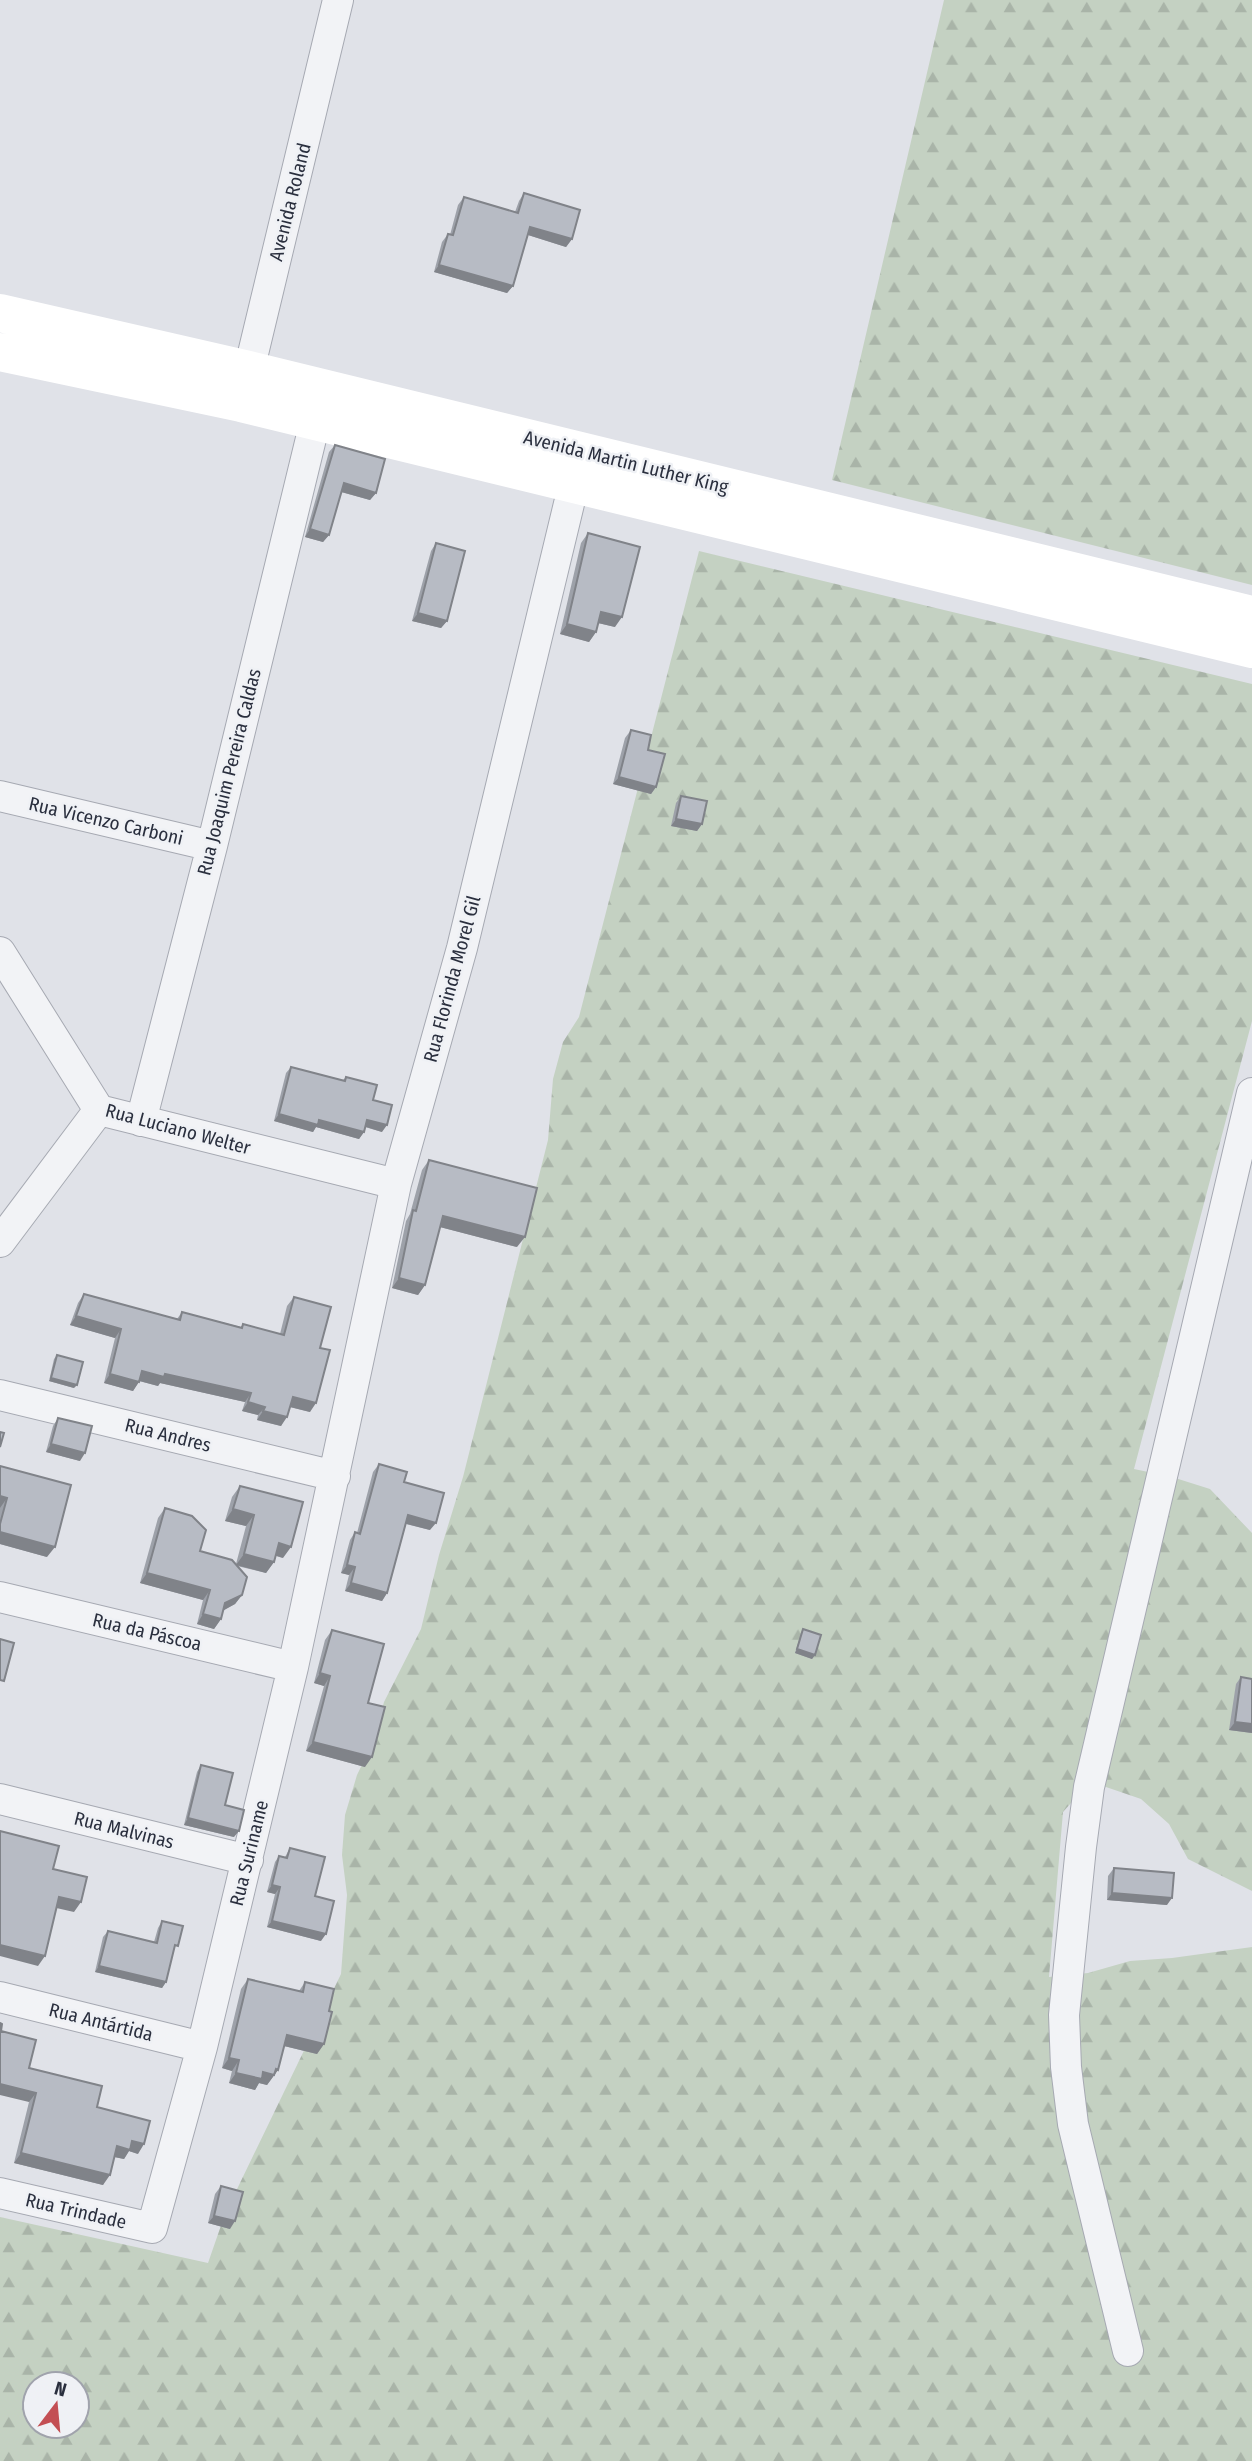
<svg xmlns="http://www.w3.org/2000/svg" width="1252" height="2461" viewBox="0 0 1252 2461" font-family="'Fira Sans Condensed',sans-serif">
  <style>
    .forest { fill: url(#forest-firs); fill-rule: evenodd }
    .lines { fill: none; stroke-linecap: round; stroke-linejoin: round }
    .street-casing { stroke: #a6a9b2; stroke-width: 32 }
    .street { stroke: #f2f3f6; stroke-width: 30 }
    .secondary { stroke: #fff; stroke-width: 38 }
    .wall { fill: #9da1a9 }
    .shaded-wall { fill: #808389 }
    .building { fill: #b7bbc4; stroke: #808389; stroke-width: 2 }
    .labels { text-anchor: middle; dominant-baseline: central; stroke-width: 5; stroke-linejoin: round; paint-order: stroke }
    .street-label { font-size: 19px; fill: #2a2f3e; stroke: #eff1f5 }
  </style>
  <defs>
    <pattern id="forest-firs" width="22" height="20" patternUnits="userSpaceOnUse" patternTransform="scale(1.75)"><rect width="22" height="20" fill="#c4d1c2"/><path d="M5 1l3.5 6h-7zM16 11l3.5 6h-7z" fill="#a9b4a8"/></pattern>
  </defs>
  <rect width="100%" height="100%" fill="#e0e2e8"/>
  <path class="forest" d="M 944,0 L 1252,0 L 1252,585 L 832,480 Z
    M 699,551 L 1252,684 L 1252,1021 L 1134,1469 L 1172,1477 L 1210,1489 L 1252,1533 L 1252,1891 L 1188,1859 L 1169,1824 L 1141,1799 L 1106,1787 L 1071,1803 L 1063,1812 L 1049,1977 L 1088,1973 L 1130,1961 L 1172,1958 L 1252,1947 L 1252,2461 L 0,2461 L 0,2217 L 208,2263 L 225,2214 L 341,1974 L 347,1895 L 342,1855 L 345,1815 L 357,1775 L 374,1740 L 384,1702 L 421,1629 L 439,1555 L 463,1477 L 548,1140 L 553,1079 L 563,1042 L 579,1017 ZM 35,2384 L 77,2384 L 77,2426 L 35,2426 Z"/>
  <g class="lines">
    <defs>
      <path id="street" d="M 244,391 L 338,0
        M 0,796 L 212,846
        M 0,952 L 99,1110 L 396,1184
        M 141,1121 L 212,846 L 315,422
        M 0,1242 L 99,1110
        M 0,1395 L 335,1476
        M 0,1597 L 293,1667
        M 0,1799 L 248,1860
        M 0,1997 L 202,2047
        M 0,2193 L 152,2228 L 202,2047 L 293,1667 L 396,1184 L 462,948 L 574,483
        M 1128,2351 L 1073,2124 L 1066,2067 L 1064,2015 L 1081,1847 L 1089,1787 L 1252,1093"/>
    </defs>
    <use href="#street" class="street-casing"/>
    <use href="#street" class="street"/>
    <path class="secondary" d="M 0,313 L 249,370 L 1252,615
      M 0,352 L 241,403 L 1252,649"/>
  </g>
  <path class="wall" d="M 524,193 L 572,239 L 566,247 L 528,235 L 513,286 L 507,293 L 434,272 L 442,242 L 448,234 L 450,235 L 458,205 L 464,197 L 515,212 L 519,201 Z
    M 335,445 L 376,493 L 370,500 L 341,492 L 329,535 L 323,542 L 305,537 L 329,452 Z
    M 588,533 L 615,627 L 598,623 L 596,632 L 589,642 L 560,634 L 581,543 Z
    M 436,543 L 447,621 L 441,628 L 412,621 L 431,551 Z
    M 631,730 L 648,750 L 656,787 L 651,794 L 613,784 L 625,738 Z
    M 681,796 L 702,824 L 697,831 L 671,826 L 676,803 Z
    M 291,1067 L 343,1080 L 346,1077 L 373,1100 L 382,1132 L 365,1127 L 364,1132 L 359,1139 L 316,1127 L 313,1132 L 274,1121 L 286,1073 Z
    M 429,1160 L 517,1247 L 440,1227 L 425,1285 L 418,1295 L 392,1288 L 406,1221 L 410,1214 L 422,1170 Z
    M 84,1294 L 177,1319 L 182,1312 L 241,1327 L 243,1324 L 280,1334 L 287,1306 L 294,1297 L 320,1348 L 310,1412 L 290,1407 L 281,1426 L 257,1420 L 258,1415 L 242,1411 L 245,1402 L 160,1383 L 158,1386 L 139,1381 L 133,1391 L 104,1383 L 115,1338 L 70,1325 L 78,1303 Z
    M 57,1355 L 74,1388 L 49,1381 L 54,1359 Z
    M 58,1418 L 80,1461 L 46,1452 L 53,1426 Z
    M 379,1464 L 404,1482 L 430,1530 L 406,1524 L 387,1593 L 382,1601 L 345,1591 L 349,1575 L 341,1573 L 350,1540 L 355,1532 L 357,1533 L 373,1472 Z
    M 0,1466 L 47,1557 L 0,1544 Z
    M 240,1486 L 283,1558 L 276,1556 L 274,1562 L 266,1573 L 237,1566 L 242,1595 L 235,1604 L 223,1610 L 221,1619 L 214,1629 L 197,1624 L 203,1600 L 140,1583 L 158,1518 L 165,1508 L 200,1551 L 236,1564 L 246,1526 L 225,1521 L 232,1497 Z
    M 803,1629 L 815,1655 L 812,1659 L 795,1653 L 801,1633 Z
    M 332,1630 L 368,1703 L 365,1767 L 306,1751 L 324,1686 L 314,1683 L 325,1640 Z
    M 1241,1677 L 1252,1733 L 1229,1730 L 1236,1684 Z
    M 201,1765 L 234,1837 L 184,1825 L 197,1772 Z
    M 290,1848 L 315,1896 L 321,1941 L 267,1927 L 275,1894 L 267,1892 L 275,1862 L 279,1856 L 285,1857 Z
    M 1114,1868 L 1167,1905 L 1107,1900 L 1108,1876 Z
    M 162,1921 L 173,1952 L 166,1982 L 162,1988 L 95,1972 L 103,1937 L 108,1931 L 154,1942 L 158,1928 Z
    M 248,1979 L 299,1991 L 305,1982 L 329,2011 L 324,2044 L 317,2054 L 284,2046 L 278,2070 L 267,2085 L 259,2083 L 255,2090 L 229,2083 L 232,2071 L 222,2068 L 241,1989 Z
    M 1,2031 L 29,2068 L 97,2107 L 138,2154 L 129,2151 L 124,2159 L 114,2157 L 103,2185 L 14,2163 L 29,2102 Z
    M 221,2186 L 230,2229 L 208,2223 L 215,2194 Z"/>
  <path class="shaded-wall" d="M 530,227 L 572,239 L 566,247 L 525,234 Z
    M 439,265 L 513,286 L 507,293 L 434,272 Z
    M 344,483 L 376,493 L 370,500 L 338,491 Z
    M 310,529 L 329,535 L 323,542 L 305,537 Z
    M 601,612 L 622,617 L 615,627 L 594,622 Z
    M 418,613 L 447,621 L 441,628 L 412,621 Z
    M 567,624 L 596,632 L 589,642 L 560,634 Z
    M 619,777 L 656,787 L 651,794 L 613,784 Z
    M 676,819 L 702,824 L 697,831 L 671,826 Z
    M 279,1114 L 319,1120 L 364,1132 L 359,1139 L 316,1127 L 313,1132 L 274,1121 Z
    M 367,1120 L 387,1125 L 382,1132 L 363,1126 Z
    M 443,1216 L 525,1237 L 517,1247 L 436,1226 Z
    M 399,1278 L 425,1285 L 418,1295 L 392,1288 Z
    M 76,1316 L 121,1329 L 115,1338 L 70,1325 Z
    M 142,1371 L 165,1374 L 251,1393 L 245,1402 L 160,1383 L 158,1386 L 136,1380 Z
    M 110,1374 L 139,1382 L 133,1391 L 104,1383 Z
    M 51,1378 L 77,1385 L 74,1388 L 49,1381 Z
    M 293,1397 L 316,1403 L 310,1412 L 286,1406 Z
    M 248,1402 L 265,1407 L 258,1415 L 242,1411 Z
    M 263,1411 L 287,1417 L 281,1426 L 257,1420 Z
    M 51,1444 L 85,1453 L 80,1461 L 46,1452 Z
    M 0,1496 L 7,1498 L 0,1508 Z
    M 233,1509 L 254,1515 L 246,1526 L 225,1521 Z
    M 408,1515 L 436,1523 L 430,1530 L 403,1523 Z
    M 0,1532 L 55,1547 L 47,1557 L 0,1544 Z
    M 279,1543 L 291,1547 L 283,1558 L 271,1554 Z
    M 244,1554 L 274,1562 L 266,1573 L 236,1565 Z
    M 347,1565 L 355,1567 L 349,1575 L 341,1573 Z
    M 147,1573 L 210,1590 L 203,1600 L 140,1583 Z
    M 351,1583 L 387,1593 L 382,1601 L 345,1591 Z
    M 242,1595 L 235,1604 L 219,1613 L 225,1603 Z
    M 203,1614 L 221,1619 L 214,1629 L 197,1624 Z
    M 797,1649 L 815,1655 L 812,1659 L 795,1653 Z
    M 320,1673 L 330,1676 L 324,1686 L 314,1683 Z
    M 1235,1722 L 1252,1724 L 1252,1733 L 1229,1730 Z
    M 313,1742 L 372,1757 L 365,1767 L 306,1751 Z
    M 188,1818 L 239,1831 L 234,1837 L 184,1825 Z
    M 272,1885 L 280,1887 L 275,1894 L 267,1892 Z
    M 1112,1893 L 1172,1898 L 1167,1905 L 1107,1900 Z
    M 59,1897 L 81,1902 L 74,1912 L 52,1907 Z
    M 272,1921 L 326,1934 L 321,1941 L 267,1927 Z
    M 0,1945 L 45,1956 L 38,1966 L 0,1956 Z
    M 99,1966 L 166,1982 L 162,1988 L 95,1972 Z
    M 287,2035 L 324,2044 L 317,2054 L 280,2045 Z
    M 229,2058 L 239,2060 L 232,2071 L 222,2068 Z
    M 276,2069 L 278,2070 L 267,2085 L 259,2083 L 255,2090 L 229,2083 L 236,2073 Z
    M 0,2084 L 36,2093 L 29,2102 L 0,2095 Z
    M 132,2141 L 144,2144 L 138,2154 L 129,2151 L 124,2159 L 110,2156 L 117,2146 Z
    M 21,2153 L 110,2175 L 103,2185 L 14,2163 Z
    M 214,2216 L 235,2221 L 230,2229 L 208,2223 Z"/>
  <path class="building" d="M 524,193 L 580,210 L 572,239 L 530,227 L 513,286 L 439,265 L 448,234 L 453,235 L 464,197 L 518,213 Z
    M 335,445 L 385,459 L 376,493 L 344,483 L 329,535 L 310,529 Z
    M 588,533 L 640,547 L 622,617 L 601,612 L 596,632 L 567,624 Z
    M 436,543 L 465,551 L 447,621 L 418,613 Z
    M 631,730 L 651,735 L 648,750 L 665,754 L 656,787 L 619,777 Z
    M 681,796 L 707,801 L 702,824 L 676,819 Z
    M 291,1067 L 345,1081 L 346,1077 L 377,1085 L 373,1100 L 392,1105 L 387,1125 L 367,1120 L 364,1132 L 319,1120 L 318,1125 L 279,1114 Z
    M 429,1160 L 537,1188 L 525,1237 L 443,1216 L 425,1285 L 399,1278 L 413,1210 L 416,1211 Z
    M 84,1294 L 180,1320 L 182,1312 L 242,1328 L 243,1324 L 284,1335 L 294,1297 L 331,1307 L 320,1348 L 330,1350 L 316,1403 L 293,1397 L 287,1417 L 263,1411 L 265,1407 L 248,1402 L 251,1393 L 165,1374 L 164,1377 L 142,1371 L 139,1382 L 110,1374 L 121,1329 L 76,1316 Z
    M 57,1355 L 83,1362 L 77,1385 L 51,1378 Z
    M 58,1418 L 92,1426 L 85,1453 L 51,1444 Z
    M 0,1432 L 4,1433 L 0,1447 Z
    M 379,1464 L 407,1472 L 404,1482 L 444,1493 L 436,1523 L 408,1515 L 387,1593 L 351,1583 L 355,1567 L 347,1565 L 355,1532 L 360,1534 Z
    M 0,1466 L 71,1485 L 55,1547 L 0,1532 L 0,1524 L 7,1498 L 0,1496 Z
    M 240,1486 L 303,1502 L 291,1547 L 279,1543 L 274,1562 L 244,1554 L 254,1515 L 233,1509 Z
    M 165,1508 L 192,1516 L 206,1530 L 200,1551 L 232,1560 L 247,1577 L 242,1595 L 225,1603 L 221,1619 L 203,1614 L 210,1590 L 147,1573 Z
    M 803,1629 L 821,1635 L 815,1655 L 797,1649 Z
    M 332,1630 L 384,1644 L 368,1703 L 385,1707 L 372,1757 L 313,1742 L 330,1676 L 320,1673 Z
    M 0,1639 L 14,1643 L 4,1681 L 0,1680 Z
    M 1241,1677 L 1252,1679 L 1252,1724 L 1235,1722 Z
    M 201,1765 L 233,1773 L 225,1805 L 244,1810 L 239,1831 L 188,1818 Z
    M 0,1831 L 59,1846 L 53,1869 L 87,1877 L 81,1902 L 59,1897 L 45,1956 L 0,1945 Z
    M 290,1848 L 325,1857 L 315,1896 L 334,1901 L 326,1934 L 272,1921 L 280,1887 L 272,1885 L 279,1856 L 287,1858 Z
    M 1114,1868 L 1174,1873 L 1172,1898 L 1112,1893 Z
    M 162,1921 L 183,1926 L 178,1946 L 175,1945 L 166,1982 L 99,1966 L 108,1931 L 157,1943 Z
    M 248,1979 L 303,1992 L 305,1982 L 334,1989 L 329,2011 L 332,2012 L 324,2044 L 287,2035 L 278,2070 L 276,2069 L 274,2075 L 263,2072 L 262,2079 L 236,2073 L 239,2060 L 229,2058 Z
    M 0,2023 L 2,2024 L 1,2031 L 36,2040 L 29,2068 L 102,2086 L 97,2107 L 150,2121 L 144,2144 L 132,2141 L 130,2150 L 117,2146 L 110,2175 L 21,2153 L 36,2093 L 0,2084 Z
    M 221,2186 L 243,2192 L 235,2221 L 214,2216 Z"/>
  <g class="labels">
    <g class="street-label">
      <text transform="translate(290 202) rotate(-76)">Avenida Roland</text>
      <text transform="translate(626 462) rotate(14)">Avenida Martin Luther King</text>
      <text transform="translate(229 772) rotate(-76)">Rua Joaquim Pereira Caldas</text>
      <text transform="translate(106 821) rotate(13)">Rua Vicenzo Carboni</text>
      <text transform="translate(452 979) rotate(-75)">Rua Florinda Morel Gil</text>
      <text transform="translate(178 1129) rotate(15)">Rua Luciano Welter</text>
      <text transform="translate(168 1435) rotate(14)">Rua Andres</text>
      <text transform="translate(147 1632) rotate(13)">Rua da Páscoa</text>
      <text transform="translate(124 1830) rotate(14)">Rua Malvinas</text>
      <text transform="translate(249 1853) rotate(-76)">Rua Suriname</text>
      <text transform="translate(101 2022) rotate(14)">Rua Antártida</text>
      <text transform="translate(76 2211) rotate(13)">Rua Trindade</text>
    </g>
  </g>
  <g transform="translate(56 2405) rotate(16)"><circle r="33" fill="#eff1f5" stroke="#a0a3ac" stroke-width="2"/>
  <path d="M0-5L12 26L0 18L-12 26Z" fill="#c34f54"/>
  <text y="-10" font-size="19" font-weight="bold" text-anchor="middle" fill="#2a2f3e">N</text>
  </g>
</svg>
